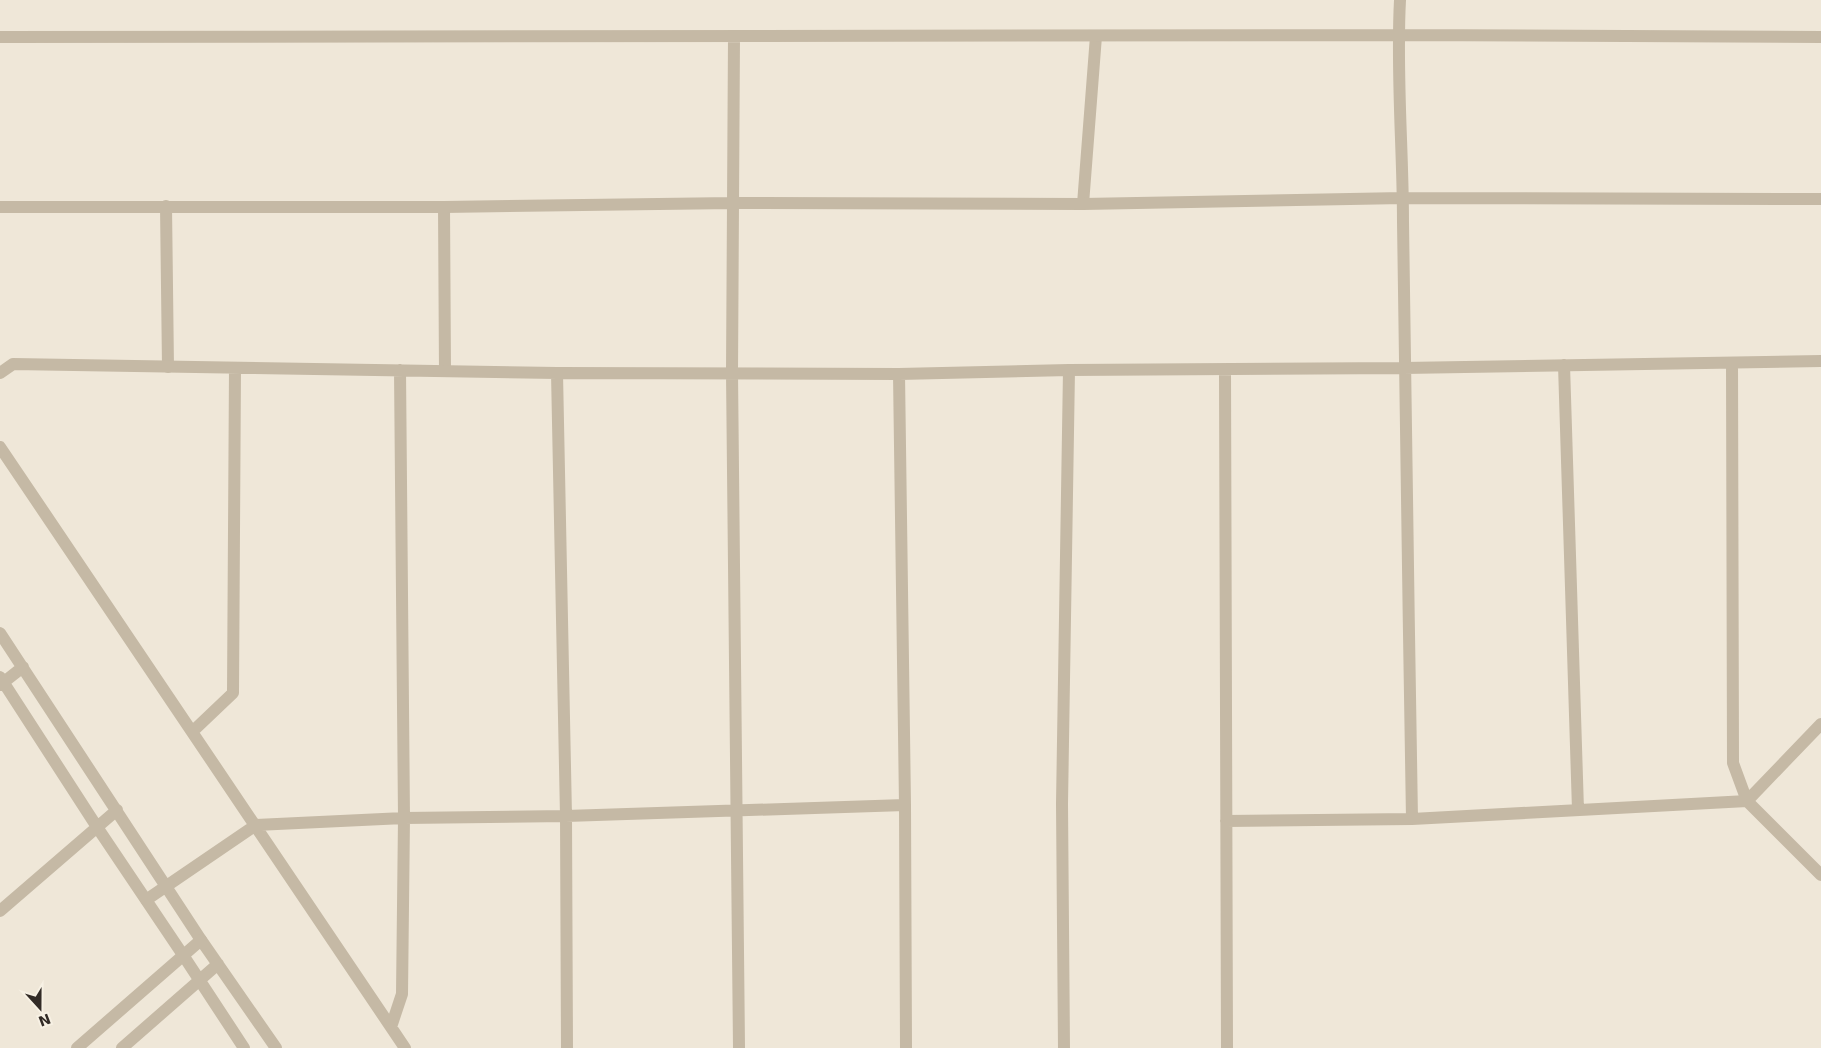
<svg xmlns="http://www.w3.org/2000/svg" width="1821" height="1048" viewBox="0 0 1821 1048" font-family="'DejaVu Sans',sans-serif">
  <style>
    .lines { fill: none; stroke-linecap: round; stroke-linejoin: round }
    .service { stroke: #c5b9a5; stroke-width: 12 }
    .minor { stroke: #c5b9a5; stroke-width: 12 }
    .tertiary { stroke: #c5b9a5; stroke-width: 12 }
  </style>
  <rect width="100%" height="100%" fill="#efe7d8"/>
  <g class="lines">
    <path class="service" d="M 1083,204 L 1096,36
      M 166,206 L 168,367
      M 444,207 L 445,371"/>
    <path class="minor" d="M 1400,0 C 1396,74 1403,148 1403,222 C 1405,421 1409,620 1412,819
      M 0,37 L 1398,35 L 1821,37
      M 734,37 L 732,373 L 739,1048
      M 0,207 L 444,207 L 733,203 L 1083,204 L 1403,198 L 1821,199
      M 1732,363 L 1733,763 L 1747,801 L 1821,875
      M 1564,365 L 1578,810
      M 1225,370 L 1227,1048
      M 0,373 L 13,364 L 557,373 L 899,374 L 1069,370 L 1404,368 L 1821,361
      M 557,373 L 566,816 L 567,1048
      M 899,374 L 905,805 L 906,1048
      M 0,447 L 405,1048
      M 0,633 L 201,940
      M 0,677 L 97,827 L 183,955
      M 0,685 L 23,667
      M 192,732 L 233,693 L 235,368
      M 1226,821 L 1412,819 L 1747,801 L 1821,724
      M 146,900 L 256,825 L 404,818 L 566,816 L 905,805
      M 0,911 L 117,810
      M 391,1027 L 402,994 L 404,818 L 400,370
      M 1064,1048 L 1062,804 L 1069,370"/>
    <path class="tertiary" d="M 183,955 L 244,1048
      M 77,1048 L 201,940 L 276,1048
      M 122,1048 L 218,964"/>
  </g>
  <g transform="translate(40 1008) rotate(159)" stroke="#f7f1e4" stroke-width="4" paint-order="stroke">
  <path d="M0-4L9 19L0 12L-9 19Z" fill="#322b26"/>
  <text y="-8" font-size="14" font-weight="bold" text-anchor="middle" fill="#322b26">N</text>
  </g>
</svg>
